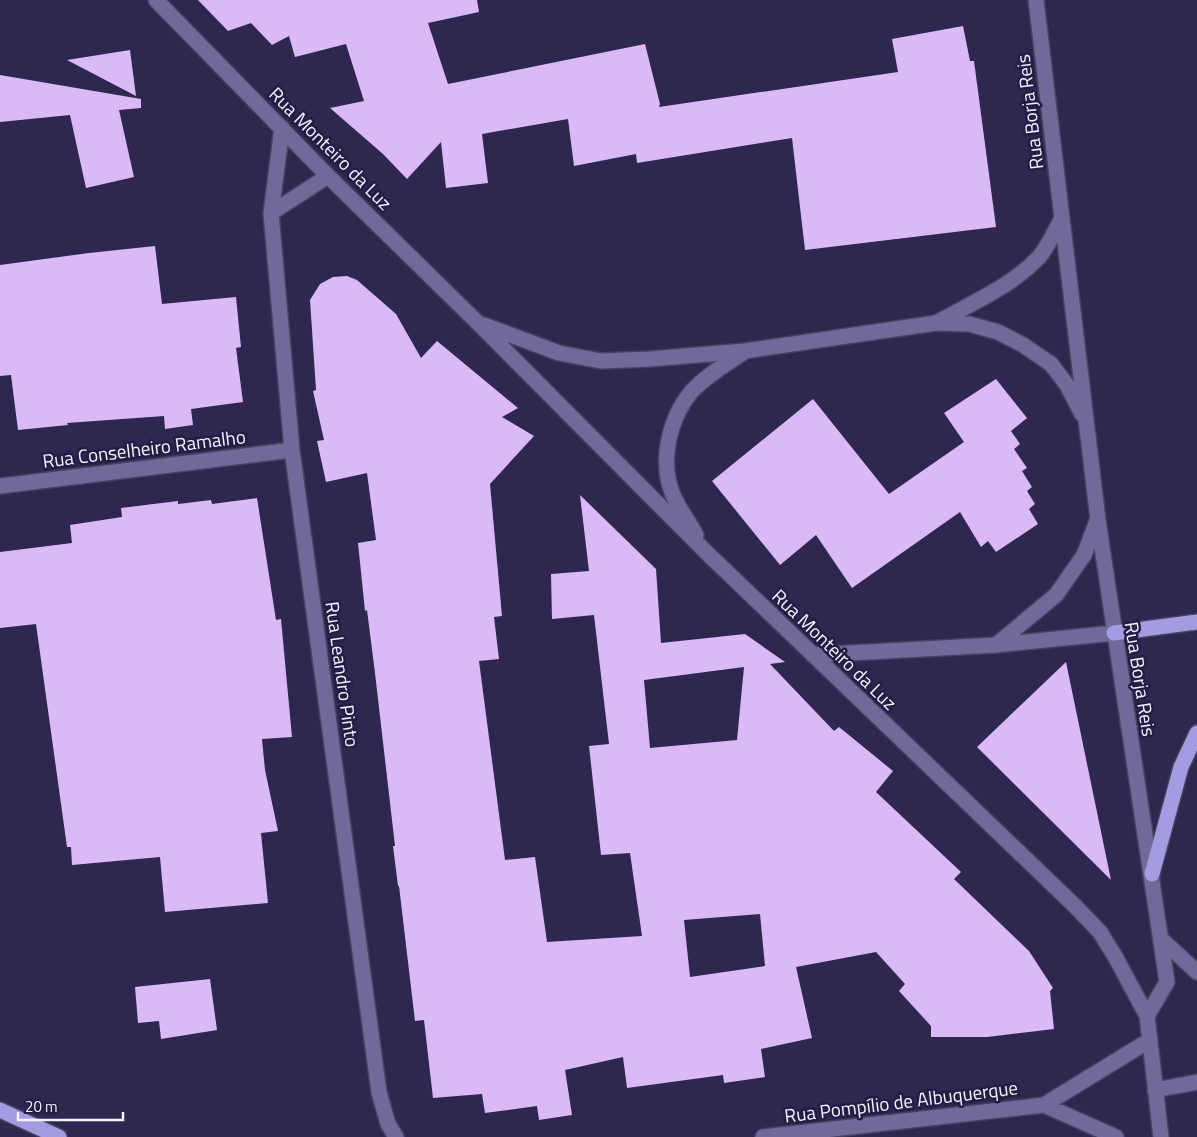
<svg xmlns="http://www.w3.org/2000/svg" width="1197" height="1137" viewBox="0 0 1197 1137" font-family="'Titillium Web',sans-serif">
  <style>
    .building { fill: #dbb9f6; fill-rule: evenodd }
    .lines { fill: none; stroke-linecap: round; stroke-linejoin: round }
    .minor-casing { stroke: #484060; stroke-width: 18 }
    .highway-casing { stroke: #484060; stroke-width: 18 }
    .minor { stroke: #6f6a99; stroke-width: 15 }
    .highway { stroke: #a49ce0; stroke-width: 15 }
    .labels { text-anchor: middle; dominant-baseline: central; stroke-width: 5; stroke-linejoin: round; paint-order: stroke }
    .street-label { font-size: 19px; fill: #f4f3fe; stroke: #241d45 }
  </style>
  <rect width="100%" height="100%" fill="#2e2750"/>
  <path class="building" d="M 198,0 L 477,0 L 479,12 L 428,23 L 448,84 L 645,44 L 660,104 L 659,107 L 898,72 L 892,39 L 963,26 L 970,61 L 974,61 L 996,227 L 805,250 L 792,138 L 637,163 L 636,154 L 574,166 L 568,119 L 482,134 L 488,183 L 446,188 L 441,142 L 407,179 L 383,154 L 330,108 L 364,101 L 346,44 L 295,57 L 289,36 L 272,45 L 251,23 L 228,31 Z
    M 130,50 L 136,96 L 67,60 Z
    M 0,75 L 141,99 L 141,108 L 119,110 L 134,177 L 86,188 L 70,115 L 0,122 Z
    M 155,246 L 162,304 L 236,297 L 241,347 L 236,348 L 243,402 L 191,409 L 193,425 L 165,429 L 164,416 L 67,423 L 68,425 L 18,430 L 11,375 L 0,376 L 0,265 L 89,253 Z
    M 347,276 L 357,280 L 396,314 L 421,358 L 437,341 L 518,408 L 502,417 L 534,436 L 490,484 L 502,616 L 494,617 L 499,659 L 479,661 L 505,860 L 535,857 L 547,942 L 642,936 L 630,853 L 601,855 L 589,746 L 609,744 L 594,615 L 552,619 L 551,574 L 589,571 L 580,495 L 656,569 L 661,643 L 745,634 L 785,662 L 770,664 L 834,731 L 839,727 L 893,771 L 876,792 L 961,872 L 954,879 L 1029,951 L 1053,988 L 1050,991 L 1054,1029 L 987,1037 L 931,1037 L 931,1026 L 899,991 L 905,984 L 876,952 L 796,967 L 812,1038 L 761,1049 L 765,1077 L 724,1083 L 723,1075 L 627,1088 L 623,1057 L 565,1070 L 572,1115 L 539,1120 L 537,1106 L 485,1113 L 482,1094 L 433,1098 L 424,1020 L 415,1021 L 399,886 L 398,886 L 393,846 L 395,846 L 375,673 L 367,610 L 365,611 L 358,543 L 376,540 L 367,473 L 326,482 L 317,441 L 324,440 L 313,391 L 316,390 L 310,300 L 320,284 L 333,277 ZM 744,667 L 737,740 L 650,748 L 644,680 ZM 760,914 L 765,966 L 690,977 L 684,920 Z
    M 996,379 L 1027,418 L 1011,431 L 1020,444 L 1014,449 L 1027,468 L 1022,471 L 1032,487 L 1027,491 L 1035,504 L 1029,509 L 1038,524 L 996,552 L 988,541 L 981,547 L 960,512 L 852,588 L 816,535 L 780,565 L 712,481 L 813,399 L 889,494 L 964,442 L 944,413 Z
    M 257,498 L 276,620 L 281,619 L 292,737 L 262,739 L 265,770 L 278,831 L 261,833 L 268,903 L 165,912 L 160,857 L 72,865 L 71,847 L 67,847 L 36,624 L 0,628 L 0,552 L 72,543 L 70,525 L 122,517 L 121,508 L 178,501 L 178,504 L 211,500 L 212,504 Z
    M 1066,662 L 1111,880 L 977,747 Z
    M 210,979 L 217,1030 L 161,1039 L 159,1021 L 138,1023 L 135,987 Z"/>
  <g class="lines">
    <defs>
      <path id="minor" d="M 156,0 L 328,176 L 478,323 L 706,552 L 1075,906 L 1100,932 L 1116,958 L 1147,1016
        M 1036,0 L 1098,520 L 1167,982 L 1147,1016 L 1161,1137
        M 282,128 L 271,213 L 292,450 L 379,1092 L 388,1124 L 396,1137
        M 271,213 L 328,176
        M 938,322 C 972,303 1012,286 1039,257 C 1048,247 1054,232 1061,220
        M 484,325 L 559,353 L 601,361 L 650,359 L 745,351 L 936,323 L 969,324 L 998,332 L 1023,345 L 1051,364 L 1067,385 L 1082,414
        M 0,486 L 292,450
        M 696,535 C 689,522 679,509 673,495 C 659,462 669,418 692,391 C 707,375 726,364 744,352
        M 996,645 L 1056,595 L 1084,555 L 1097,521
        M 813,655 L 996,645 L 1114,633
        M 1161,939 L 1197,972
        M 1155,1090 L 1197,1082
        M 1044,1105 L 1116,1137
        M 763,1137 L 1044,1105 L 1150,1040"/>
      <path id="highway" d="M 1114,633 L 1197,622
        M 1152,874 L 1181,767 L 1197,733
        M 0,1110 L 59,1137"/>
    </defs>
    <use href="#minor" class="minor-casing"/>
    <use href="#highway" class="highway-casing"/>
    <use href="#minor" class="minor"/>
    <use href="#highway" class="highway"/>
  </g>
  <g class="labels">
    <g class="street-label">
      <text transform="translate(1029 112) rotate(-97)">Rua Borja Reis</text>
      <text transform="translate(331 148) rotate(45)">Rua Monteiro da Luz</text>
      <text transform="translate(144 448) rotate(-7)">Rua Conselheiro Ramalho</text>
      <text transform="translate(835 649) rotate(44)">Rua Monteiro da Luz</text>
      <text transform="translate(343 674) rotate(82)">Rua Leandro Pinto</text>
      <text transform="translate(1141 679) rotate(81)">Rua Borja Reis</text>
      <text transform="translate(901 1101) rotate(-7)">Rua Pompílio de Albuquerque</text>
    </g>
  </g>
  <path d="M18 1112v8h105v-8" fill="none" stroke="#f4f3fe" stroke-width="2.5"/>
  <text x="25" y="1112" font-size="15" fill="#f4f3fe" stroke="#241d45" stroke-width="4" paint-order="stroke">20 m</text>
</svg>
